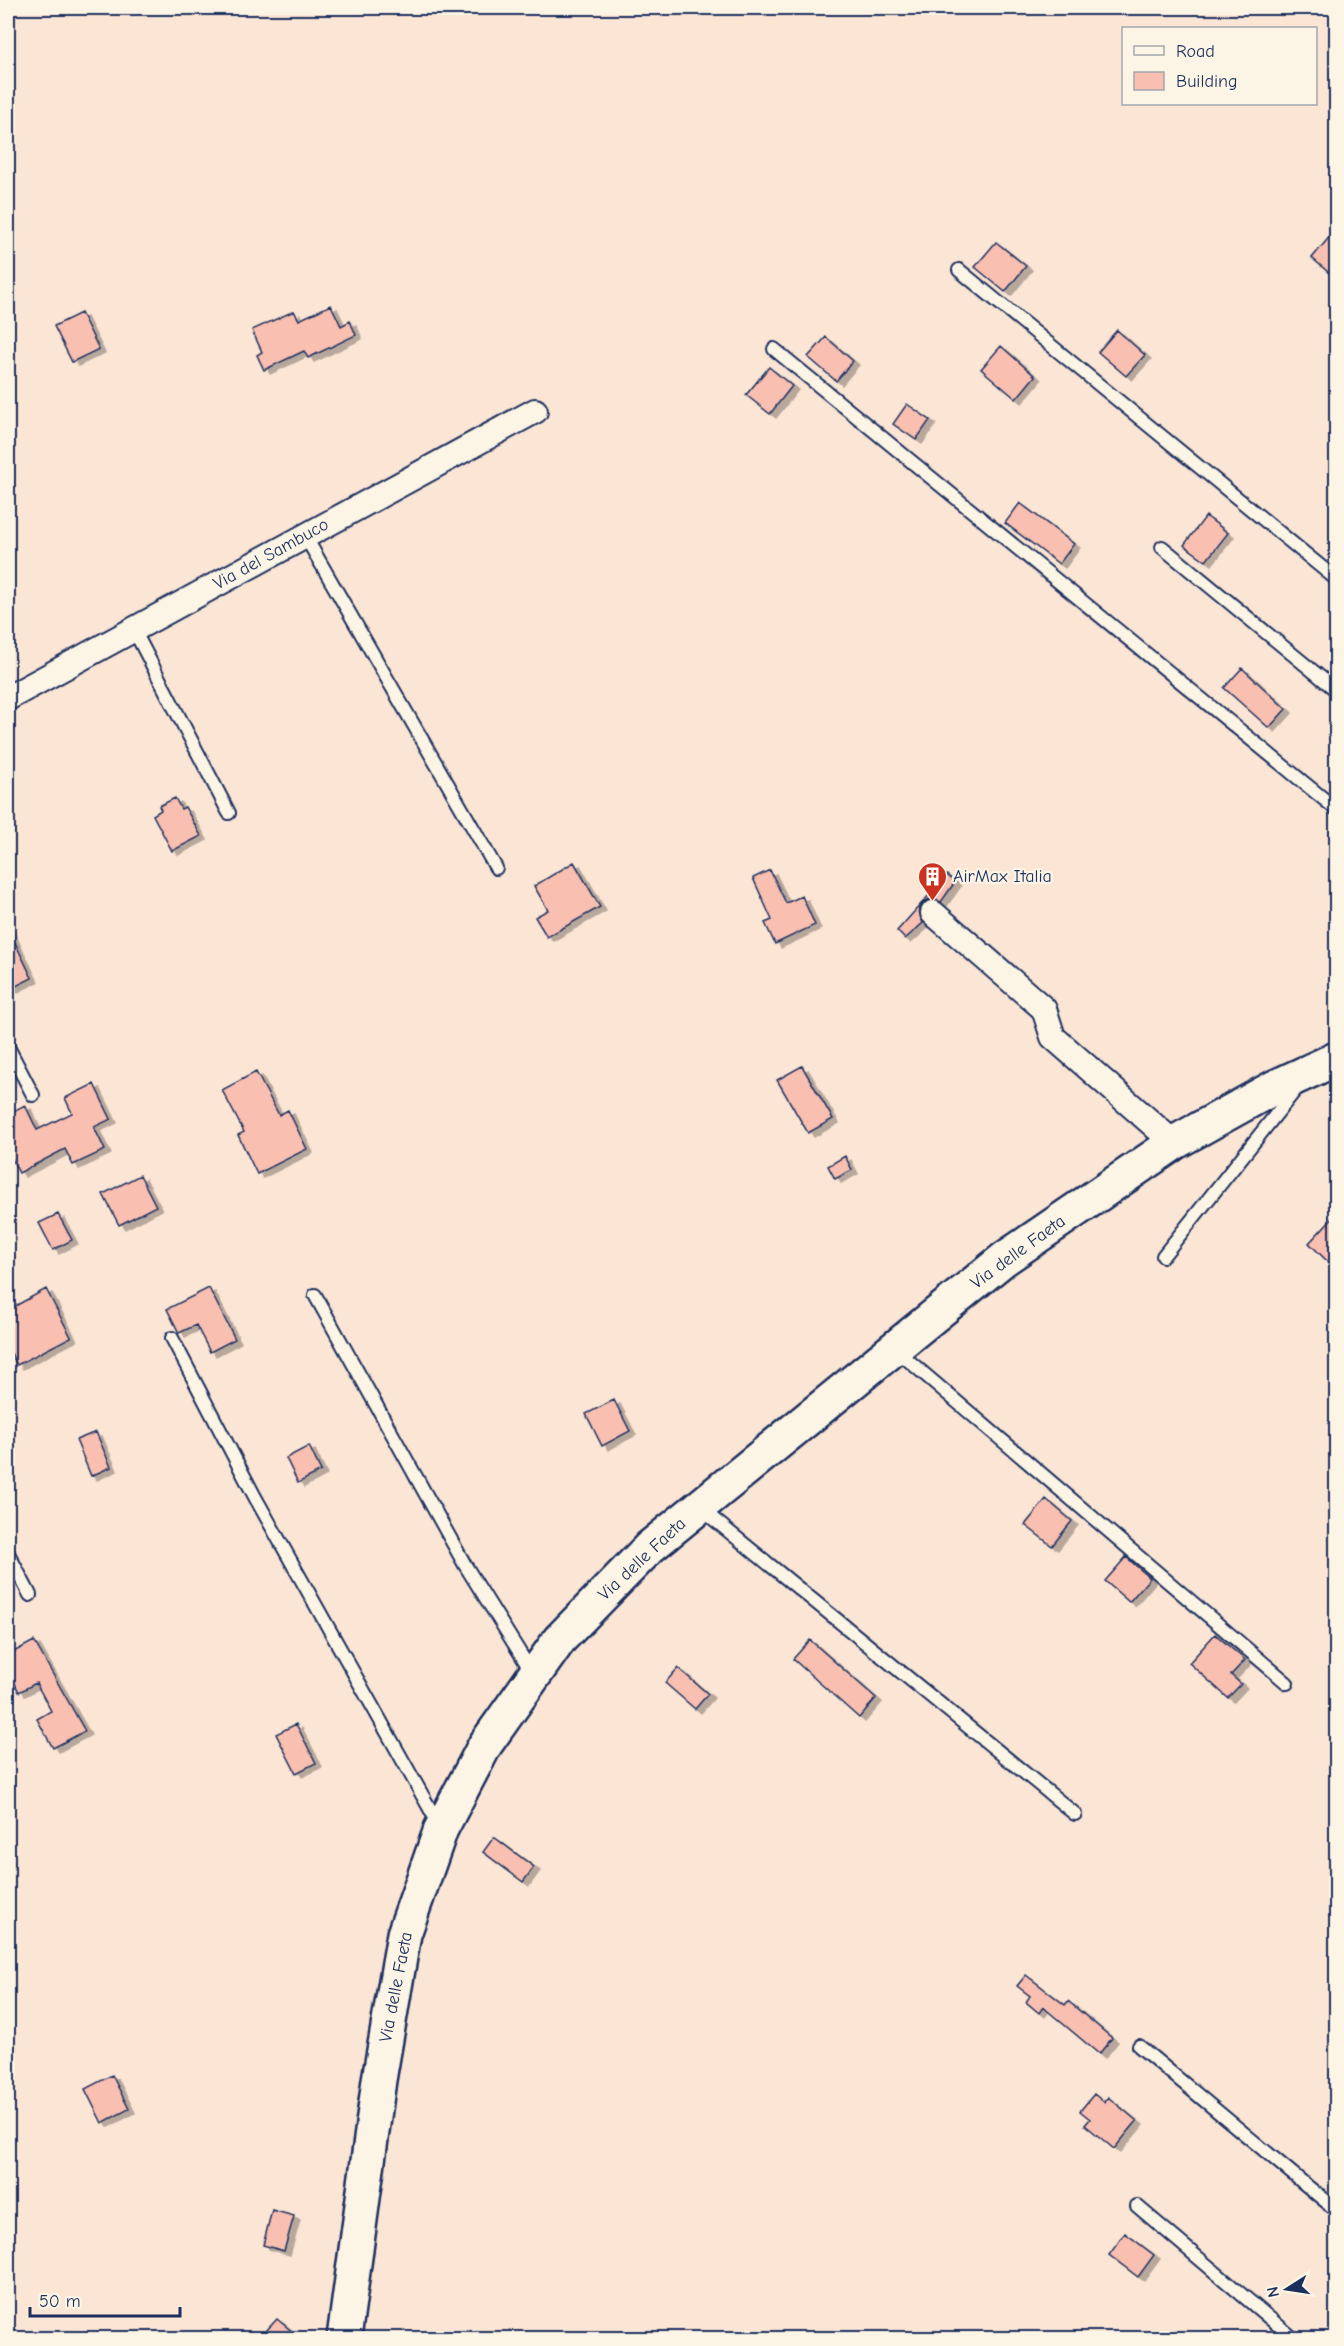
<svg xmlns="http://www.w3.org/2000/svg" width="1344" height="2346" viewBox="0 0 1344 2346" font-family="'Comic Neue',sans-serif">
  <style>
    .building { fill: #f9bfb1; stroke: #1b2f5e; stroke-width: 1.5; filter: url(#shadow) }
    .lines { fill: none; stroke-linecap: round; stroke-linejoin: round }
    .lane-casing { stroke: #1b2f5e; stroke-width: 16 }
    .street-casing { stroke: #1b2f5e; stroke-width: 28 }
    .secondary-casing { stroke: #1b2f5e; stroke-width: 38 }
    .lane { stroke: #fcf5e5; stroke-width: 12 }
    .street { stroke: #fcf5e5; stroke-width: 24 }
    .secondary { stroke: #fcf5e5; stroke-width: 33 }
    .labels { text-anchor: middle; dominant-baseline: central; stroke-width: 4.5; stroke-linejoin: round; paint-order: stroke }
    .street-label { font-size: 18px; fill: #1b2f5e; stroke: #fcf5e5 }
    .poi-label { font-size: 18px; fill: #1b2f5e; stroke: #fcf5e5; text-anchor: start }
  </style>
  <defs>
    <filter id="shadow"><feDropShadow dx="6" dy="4" stdDeviation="0" flood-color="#0004"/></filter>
  </defs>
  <rect width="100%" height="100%" fill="#fbe5d5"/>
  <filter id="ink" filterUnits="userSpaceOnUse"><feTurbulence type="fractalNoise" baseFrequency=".0167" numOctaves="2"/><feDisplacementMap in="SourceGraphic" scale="12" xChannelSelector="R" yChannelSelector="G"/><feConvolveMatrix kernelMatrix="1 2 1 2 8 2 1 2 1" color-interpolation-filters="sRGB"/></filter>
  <g filter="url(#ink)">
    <path class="building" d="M 1336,229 L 1336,279 L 1312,258 Z
      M 996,242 L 1026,266 L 1005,292 L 975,267 Z
      M 331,305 L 341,326 L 350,321 L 356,335 L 308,358 L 304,351 L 264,370 L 257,355 L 262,352 L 252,330 L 294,311 L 299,320 Z
      M 81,313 L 99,349 L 72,362 L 54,326 Z
      M 1117,330 L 1145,355 L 1126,376 L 1098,352 Z
      M 826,337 L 853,361 L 836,381 L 808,357 Z
      M 1001,346 L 1035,376 L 1016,399 L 981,369 Z
      M 769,367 L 792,386 L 770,414 L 746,395 Z
      M 907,404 L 930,420 L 916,440 L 893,424 Z
      M 1020,503 L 1074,544 L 1059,564 L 1005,523 Z
      M 1206,516 L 1228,533 L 1206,561 L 1184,545 Z
      M 1242,668 L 1286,709 L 1269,728 L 1224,688 Z
      M 175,798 L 181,809 L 185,807 L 201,836 L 172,851 L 153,815 L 161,810 L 159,806 Z
      M 574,862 L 600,907 L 547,937 L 535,917 L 548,910 L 534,886 Z
      M 770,870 L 786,903 L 802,896 L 815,925 L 775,944 L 765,923 L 772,920 L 753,878 Z
      M 947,875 L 955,882 L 941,902 L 929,899 L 923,903 L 919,911 L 923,923 L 905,939 L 897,931 Z
      M 8,928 L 32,978 L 8,990 Z
      M 802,1066 L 833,1119 L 808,1133 L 777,1080 Z
      M 256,1072 L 279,1115 L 288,1110 L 307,1149 L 257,1174 L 238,1135 L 244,1132 L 222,1090 Z
      M 94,1084 L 111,1119 L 94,1127 L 105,1150 L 73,1165 L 65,1149 L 19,1173 L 8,1151 L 8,1114 L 25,1105 L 37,1130 L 72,1113 L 65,1098 Z
      M 845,1156 L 852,1170 L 835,1179 L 828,1166 Z
      M 140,1175 L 156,1206 L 119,1225 L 103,1194 Z
      M 58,1214 L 72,1240 L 53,1250 L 39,1223 Z
      M 1336,1214 L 1336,1270 L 1309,1243 Z
      M 209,1288 L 235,1339 L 210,1352 L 196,1325 L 179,1333 L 167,1309 Z
      M 46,1289 L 71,1337 L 17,1365 L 8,1347 L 8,1310 Z
      M 614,1400 L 630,1431 L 602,1446 L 586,1414 Z
      M 96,1432 L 111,1467 L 91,1476 L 76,1440 Z
      M 309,1446 L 321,1471 L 298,1483 L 286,1458 Z
      M 1046,1499 L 1072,1521 L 1052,1546 L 1025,1525 Z
      M 1126,1557 L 1150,1578 L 1129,1602 L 1105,1581 Z
      M 1215,1634 L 1245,1660 L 1231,1675 L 1241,1684 L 1228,1698 L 1189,1663 Z
      M 810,1640 L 876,1698 L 859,1718 L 793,1659 Z
      M 34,1641 L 85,1731 L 53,1748 L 37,1719 L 51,1711 L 36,1683 L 19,1692 L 8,1669 L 8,1655 Z
      M 678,1668 L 708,1694 L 695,1709 L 665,1683 Z
      M 296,1724 L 316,1763 L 296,1773 L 276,1734 Z
      M 494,1837 L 534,1867 L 523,1882 L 483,1852 Z
      M 1026,1975 L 1065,2005 L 1068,2001 L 1112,2038 L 1099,2054 L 1043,2007 L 1039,2013 L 1026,2002 L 1030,1996 L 1017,1986 Z
      M 112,2075 L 129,2109 L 102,2123 L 85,2089 Z
      M 1094,2094 L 1104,2102 L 1108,2097 L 1137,2121 L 1114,2149 L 1085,2125 L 1090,2119 L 1080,2111 Z
      M 272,2210 L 294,2216 L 284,2251 L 263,2245 Z
      M 1125,2233 L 1154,2255 L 1138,2277 L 1109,2255 Z
      M 277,2319 L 300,2338 L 274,2338 L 266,2331 Z"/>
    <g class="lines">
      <defs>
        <path id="lane" d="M 959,270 L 1336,579
          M 774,349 L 1336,809
          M 305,536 L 496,868
          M 1162,547 L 1336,690
          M 134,630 L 229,813
          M 8,1047 L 33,1095
          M 1163,1256 L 1297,1088
          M 315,1295 L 465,1565 L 533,1674
          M 172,1338 L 255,1497 L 439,1825
          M 895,1349 L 1287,1683
          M 700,1508 L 1075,1814
          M 8,1553 L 30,1595
          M 1139,2046 L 1336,2210
          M 1137,2206 L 1293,2338"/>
        <path id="street" d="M 8,698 L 535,411
          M 933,913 L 1044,1009 L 1053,1037 L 1174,1143"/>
        <path id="secondary" d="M 344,2338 L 379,2080 L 404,1934 L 441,1829 L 485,1745 L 560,1639 L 650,1547 L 1004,1259 L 1174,1143 L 1275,1087 L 1336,1059"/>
      </defs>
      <use href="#lane" class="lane-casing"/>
      <use href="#street" class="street-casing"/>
      <use href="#secondary" class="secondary-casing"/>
      <use href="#lane" class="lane"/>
      <use href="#street" class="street"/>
      <use href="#secondary" class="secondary"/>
    </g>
  </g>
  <defs>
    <symbol id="building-pin" viewBox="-11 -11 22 30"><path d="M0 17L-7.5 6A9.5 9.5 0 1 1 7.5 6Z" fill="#c8321e" stroke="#fcf5e5"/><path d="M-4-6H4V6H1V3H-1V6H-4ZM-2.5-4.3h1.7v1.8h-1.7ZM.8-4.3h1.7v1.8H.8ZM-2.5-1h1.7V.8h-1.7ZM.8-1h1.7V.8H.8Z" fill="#fff"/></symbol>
  </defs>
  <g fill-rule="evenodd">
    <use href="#building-pin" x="916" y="860" width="33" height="45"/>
  </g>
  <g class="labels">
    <g class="street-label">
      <text transform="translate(271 554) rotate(-29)">Via del Sambuco</text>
      <text transform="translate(1018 1252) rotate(-36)">Via delle Faeta</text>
      <text transform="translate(642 1559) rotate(-43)">Via delle Faeta</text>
      <text transform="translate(396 1987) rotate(-79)">Via delle Faeta</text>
    </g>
    <g class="poi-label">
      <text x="953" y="876">AirMax Italia</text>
    </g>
  </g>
  <rect width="1344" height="2346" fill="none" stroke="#fcf5e5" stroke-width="30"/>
  <rect x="15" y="15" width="1314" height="2316" fill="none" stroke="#1b2f5e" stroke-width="2" filter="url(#ink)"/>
  <rect x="1122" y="27" width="195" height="78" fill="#fcf5e5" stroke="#a2a6af" stroke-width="1.5"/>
  <rect x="1134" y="46" width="30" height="9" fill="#fcf5e5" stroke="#a2a6af" stroke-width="1.5"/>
  <text x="1176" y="57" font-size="18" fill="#1b2f5e">Road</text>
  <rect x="1134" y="72" width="30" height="18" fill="#f9bfb1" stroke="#a2a6af" stroke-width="1.5"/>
  <text x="1176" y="87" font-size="18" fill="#1b2f5e">Building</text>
  <g transform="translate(1287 2289) rotate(258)" stroke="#fcf5e5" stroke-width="4.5" paint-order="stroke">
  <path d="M0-4.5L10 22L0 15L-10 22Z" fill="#1b2f5e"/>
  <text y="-9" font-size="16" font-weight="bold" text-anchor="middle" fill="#1b2f5e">N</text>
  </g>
  <path d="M30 2307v9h150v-9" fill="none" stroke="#1b2f5e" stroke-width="3"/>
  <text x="39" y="2307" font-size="18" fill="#1b2f5e" stroke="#fcf5e5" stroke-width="4.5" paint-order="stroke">50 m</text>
</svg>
